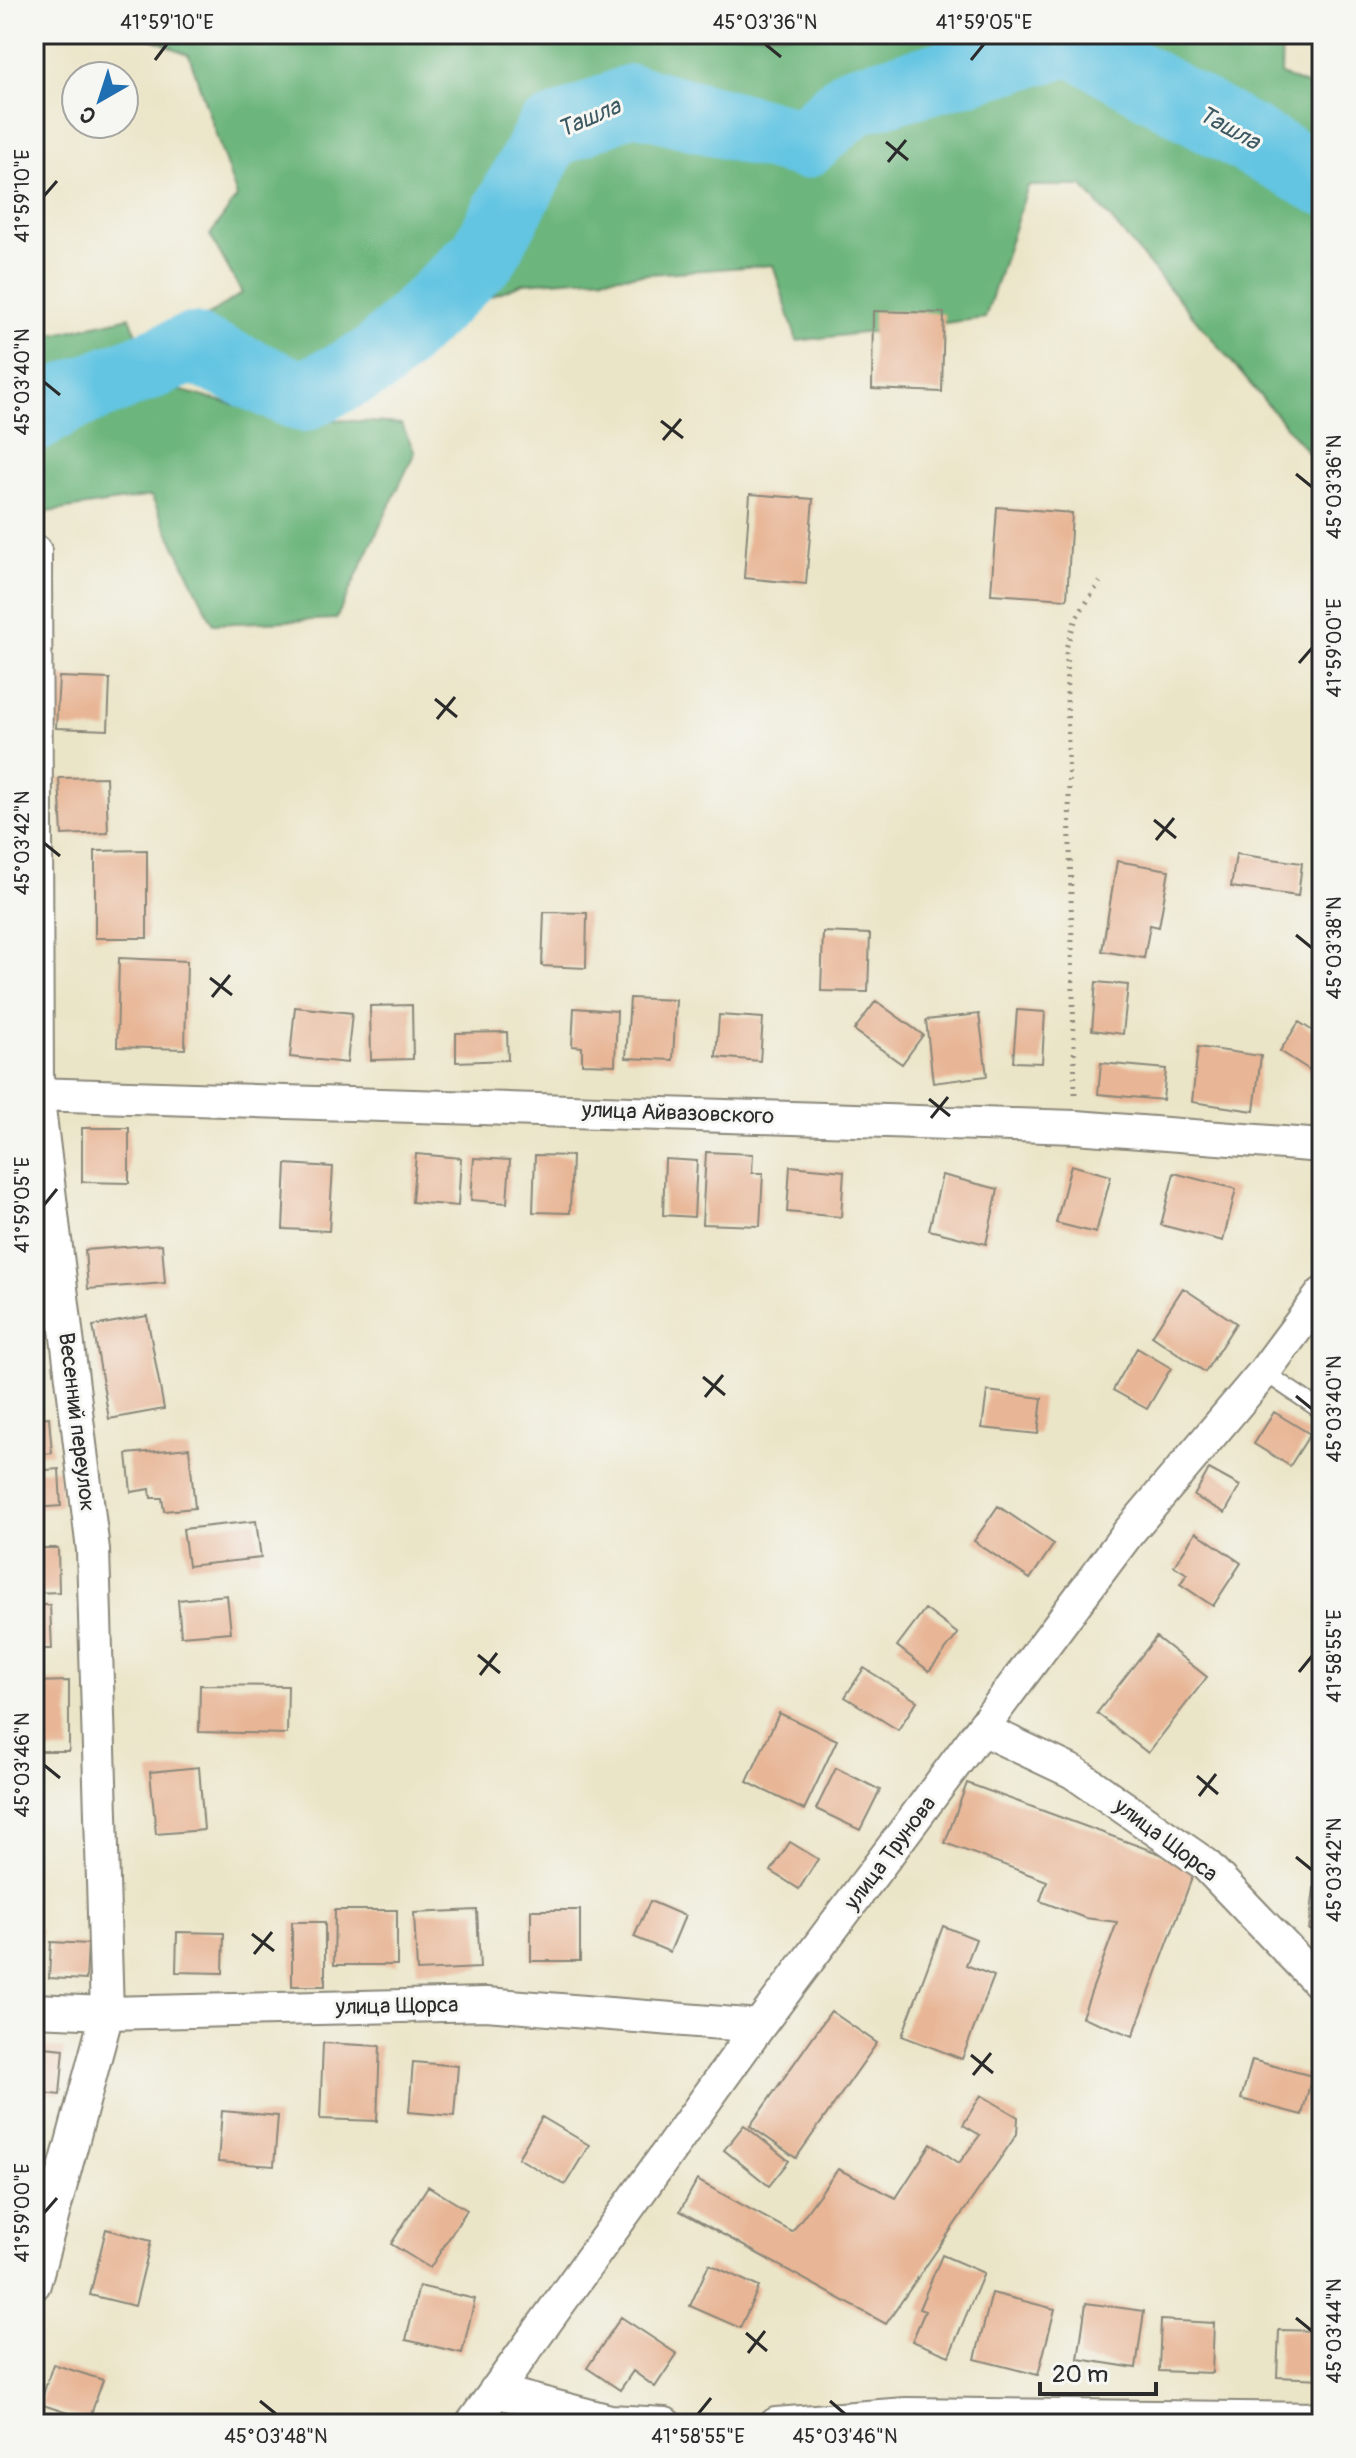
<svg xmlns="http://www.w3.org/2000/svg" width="1356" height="2458" viewBox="0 0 1356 2458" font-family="Pangolin,sans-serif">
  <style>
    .forest { fill: #6cb57c; stroke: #4c7054; stroke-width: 2 }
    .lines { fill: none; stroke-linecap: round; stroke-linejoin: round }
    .river { stroke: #63c5e2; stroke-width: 70 }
    .building { fill: #e8b696 }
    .lane-casing { stroke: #8b887a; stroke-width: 20 }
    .street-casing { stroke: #8b887a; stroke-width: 36 }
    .path { stroke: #8b887a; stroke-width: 5; stroke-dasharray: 2 6; stroke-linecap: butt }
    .lane { stroke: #fff; stroke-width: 16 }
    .street { stroke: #fff; stroke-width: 32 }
    .ticks { fill: none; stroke: #2b2b2b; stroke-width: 3 }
    .labels { text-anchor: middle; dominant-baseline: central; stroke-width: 6; stroke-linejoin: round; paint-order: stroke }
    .street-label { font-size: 22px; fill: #2b2b2b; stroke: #f6f6f2 }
    .water-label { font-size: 24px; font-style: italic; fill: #3c5962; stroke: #f6f6f2 }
    .neatline { fill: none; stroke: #2b2b2b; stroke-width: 3 }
    .ticks-label { font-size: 20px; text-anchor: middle; fill: #2b2b2b }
  </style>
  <rect width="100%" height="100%" fill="#f6f6f2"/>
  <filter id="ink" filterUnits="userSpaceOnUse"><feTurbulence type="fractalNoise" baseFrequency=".0125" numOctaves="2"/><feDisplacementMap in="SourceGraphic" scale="16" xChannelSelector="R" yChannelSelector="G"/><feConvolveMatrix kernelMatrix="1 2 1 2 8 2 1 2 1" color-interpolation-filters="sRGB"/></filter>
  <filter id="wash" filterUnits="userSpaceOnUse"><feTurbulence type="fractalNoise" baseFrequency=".006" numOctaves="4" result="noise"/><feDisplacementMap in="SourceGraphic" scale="32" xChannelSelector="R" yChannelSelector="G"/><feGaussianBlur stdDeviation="1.8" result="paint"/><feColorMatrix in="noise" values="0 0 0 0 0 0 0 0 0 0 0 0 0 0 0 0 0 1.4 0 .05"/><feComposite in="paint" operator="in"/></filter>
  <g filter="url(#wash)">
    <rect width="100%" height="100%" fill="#ebe5c8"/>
    <path class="forest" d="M 142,34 L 1282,34 L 1281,75 L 1322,91 L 1322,469 L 1083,186 L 1028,186 L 985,318 L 797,341 L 773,265 L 524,283 L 291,376 L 244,359 L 200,321 L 242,293 L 210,235 L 237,197 L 189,55 Z
      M 130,317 L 155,384 L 277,416 L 401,424 L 415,452 L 336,619 L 213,624 L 151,496 L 34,514 L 34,339 Z"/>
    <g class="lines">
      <path class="river" d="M 34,418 L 60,401 L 192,348 L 302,397 L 376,360 L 484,255 L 548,135 L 632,99 L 803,144 L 854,100 L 1072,41 L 1322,180"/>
    </g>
    <g id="blocks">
      <path class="building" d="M 873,311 L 944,313 L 942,392 L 872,389 Z
        M 750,494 L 813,499 L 806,584 L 744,578 Z
        M 997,507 L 1072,513 L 1067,599 L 991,594 Z
        M 59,677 L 110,679 L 108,730 L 56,728 Z
        M 106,777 L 108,833 L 62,835 L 59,778 Z
        M 147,850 L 147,938 L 95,938 L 95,851 Z
        M 1236,854 L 1302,863 L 1298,896 L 1231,887 Z
        M 1117,861 L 1169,870 L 1159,927 L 1150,925 L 1144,958 L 1102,951 Z
        M 544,912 L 587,913 L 586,968 L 542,966 Z
        M 823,932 L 870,934 L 868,992 L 821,991 Z
        M 119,958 L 187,961 L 185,1049 L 117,1047 Z
        M 1096,982 L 1128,985 L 1123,1034 L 1092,1030 Z
        M 630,998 L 676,1000 L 673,1060 L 626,1058 Z
        M 876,1001 L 923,1035 L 902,1064 L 854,1030 Z
        M 412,1005 L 413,1059 L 371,1060 L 370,1006 Z
        M 295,1007 L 352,1013 L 347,1063 L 290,1057 Z
        M 574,1008 L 617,1011 L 615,1065 L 582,1064 L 582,1047 L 572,1046 Z
        M 1017,1010 L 1045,1012 L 1042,1063 L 1013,1062 Z
        M 979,1014 L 987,1076 L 933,1083 L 926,1020 Z
        M 719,1015 L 763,1018 L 760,1061 L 716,1057 Z
        M 1299,1022 L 1322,1037 L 1322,1078 L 1280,1051 Z
        M 507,1032 L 508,1060 L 456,1062 L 456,1033 Z
        M 1198,1047 L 1261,1056 L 1254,1111 L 1192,1102 Z
        M 1101,1063 L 1166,1069 L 1163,1100 L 1098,1094 Z
        M 82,1128 L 129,1128 L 129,1183 L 82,1182 Z
        M 706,1152 L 753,1154 L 752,1173 L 763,1173 L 760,1226 L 702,1224 Z
        M 416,1154 L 461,1158 L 458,1206 L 412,1202 Z
        M 535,1155 L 572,1156 L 570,1213 L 533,1212 Z
        M 474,1158 L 510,1160 L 507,1203 L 471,1200 Z
        M 665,1159 L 697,1161 L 694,1217 L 663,1215 Z
        M 286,1164 L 333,1167 L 329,1231 L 283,1229 Z
        M 1071,1165 L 1111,1176 L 1096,1233 L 1056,1223 Z
        M 790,1166 L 844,1171 L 841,1217 L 787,1212 Z
        M 1174,1173 L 1236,1189 L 1223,1241 L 1161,1225 Z
        M 942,1175 L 998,1189 L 986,1244 L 929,1230 Z
        M 162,1244 L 165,1283 L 88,1289 L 85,1250 Z
        M 1183,1288 L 1236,1323 L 1205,1372 L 1152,1336 Z
        M 147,1316 L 164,1409 L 109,1419 L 93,1326 Z
        M 1137,1348 L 1171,1368 L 1147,1409 L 1113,1390 Z
        M 987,1391 L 1042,1398 L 1038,1434 L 982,1428 Z
        M 1274,1412 L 1310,1434 L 1290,1466 L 1254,1444 Z
        M 49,1417 L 52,1453 L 34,1455 L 34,1418 Z
        M 189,1448 L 195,1508 L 164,1511 L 162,1498 L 151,1498 L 150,1489 L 131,1492 L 127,1454 Z
        M 59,1469 L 61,1506 L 34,1508 L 34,1471 Z
        M 1209,1469 L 1240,1486 L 1225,1513 L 1194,1496 Z
        M 998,1506 L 1054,1544 L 1030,1579 L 974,1541 Z
        M 256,1521 L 261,1558 L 188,1566 L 183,1529 Z
        M 1196,1532 L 1241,1563 L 1213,1606 L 1180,1584 L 1187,1574 L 1174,1566 Z
        M 34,1548 L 58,1548 L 59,1592 L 34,1593 Z
        M 227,1595 L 231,1632 L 181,1636 L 178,1600 Z
        M 34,1605 L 50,1605 L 52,1649 L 34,1649 Z
        M 925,1609 L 958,1634 L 929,1671 L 897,1646 Z
        M 1156,1637 L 1207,1677 L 1148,1753 L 1097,1713 Z
        M 864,1668 L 917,1701 L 898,1730 L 845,1697 Z
        M 69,1681 L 69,1751 L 34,1751 L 34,1682 Z
        M 200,1685 L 288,1686 L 287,1734 L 199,1732 Z
        M 779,1713 L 837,1740 L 804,1810 L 747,1782 Z
        M 199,1767 L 204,1830 L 156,1834 L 150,1772 Z
        M 836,1768 L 880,1790 L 860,1830 L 816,1809 Z
        M 967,1783 L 1196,1867 L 1133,2036 L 1082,2017 L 1117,1922 L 1085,1918 L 1040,1901 L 1047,1881 L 945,1843 Z
        M 790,1842 L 818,1859 L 799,1889 L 771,1871 Z
        M 1314,1888 L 1322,1889 L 1322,1932 L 1309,1930 Z
        M 650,1901 L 685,1916 L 670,1952 L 634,1937 Z
        M 335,1910 L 397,1910 L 397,1965 L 334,1965 Z
        M 477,1910 L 480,1968 L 417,1971 L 414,1913 Z
        M 531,1910 L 580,1910 L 580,1961 L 531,1961 Z
        M 292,1922 L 325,1922 L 325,1986 L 292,1986 Z
        M 943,1926 L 976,1939 L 966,1965 L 994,1976 L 962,2059 L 902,2036 Z
        M 34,1929 L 41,1929 L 39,1980 L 34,1980 Z
        M 177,1932 L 224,1933 L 223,1973 L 176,1972 Z
        M 51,1942 L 88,1944 L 86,1980 L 49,1978 Z
        M 831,2011 L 877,2043 L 796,2158 L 750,2126 Z
        M 323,2043 L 380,2046 L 377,2121 L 320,2119 Z
        M 34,2046 L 64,2049 L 60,2095 L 34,2092 Z
        M 1252,2060 L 1312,2076 L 1302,2115 L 1241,2099 Z
        M 413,2062 L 458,2066 L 454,2116 L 409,2112 Z
        M 981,2095 L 1018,2117 L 1017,2134 L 886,2324 L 680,2211 L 697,2180 L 792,2232 L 838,2169 L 896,2198 L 931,2144 L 959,2163 L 980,2135 L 963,2125 Z
        M 222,2111 L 278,2116 L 274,2166 L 218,2162 Z
        M 542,2117 L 589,2145 L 565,2185 L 518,2158 Z
        M 744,2125 L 789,2161 L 769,2186 L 724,2150 Z
        M 428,2186 L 467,2210 L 430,2268 L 391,2244 Z
        M 106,2229 L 151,2241 L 135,2306 L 90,2295 Z
        M 942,2255 L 984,2273 L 949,2356 L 912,2341 L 925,2311 L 919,2309 Z
        M 709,2264 L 759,2287 L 740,2328 L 690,2306 Z
        M 419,2286 L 475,2299 L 462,2353 L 406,2340 Z
        M 992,2293 L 1055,2309 L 1038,2375 L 975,2359 Z
        M 1086,2303 L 1144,2311 L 1136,2368 L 1078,2359 Z
        M 621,2317 L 677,2354 L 655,2387 L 633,2371 L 620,2390 L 587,2368 Z
        M 1161,2320 L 1214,2323 L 1212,2373 L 1159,2371 Z
        M 1279,2330 L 1322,2331 L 1322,2379 L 1277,2377 Z
        M 53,2364 L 103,2380 L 89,2420 L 40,2404 Z"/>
    </g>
  </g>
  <g filter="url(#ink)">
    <use href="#blocks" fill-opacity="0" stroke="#8b887a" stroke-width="2"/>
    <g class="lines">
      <defs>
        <path id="lane" d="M 1264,1372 L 1322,1411"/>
        <path id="street" d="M 34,1094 L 1076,1127 L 1322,1146
          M 984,1730 L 1073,1772 L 1205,1864 L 1322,1986
          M 34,2010 L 107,2013 L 486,2004 L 759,2026
          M 34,2284 L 107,2013 L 93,1550 L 37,1092 L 35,551
          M 495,2391 L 610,2421 L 665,2424
          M 472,2424 L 759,2026 L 1128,1533 L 1264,1372 L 1322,1294
          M 776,2424 L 906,2414 L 1322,2419"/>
      </defs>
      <use href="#lane" class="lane-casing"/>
      <use href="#street" class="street-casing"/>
      <path class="path" d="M 1075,1094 L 1066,648 L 1076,618 L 1100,582"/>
      <use href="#lane" class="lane"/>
      <use href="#street" class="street"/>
    </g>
  </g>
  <path class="ticks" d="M 765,44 L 781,57M 155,60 L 167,44M 971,60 L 984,44M 886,142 L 908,160M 888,162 L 906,140M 44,196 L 57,181M 44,382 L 60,395M 661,421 L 683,438M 663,440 L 681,419M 1296,474 L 1312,487M 1299,663 L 1312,648M 435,699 L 457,717M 437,719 L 455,697M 1154,820 L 1176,838M 1156,840 L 1174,818M 44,843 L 60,856M 1296,935 L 1312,948M 210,978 L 232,995M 212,997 L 230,975M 929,1099 L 950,1116M 931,1118 L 948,1097M 44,1205 L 57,1189M 703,1377 L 725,1395M 1296,1396 L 1312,1409M 705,1397 L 723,1375M 478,1655 L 500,1673M 1299,1672 L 1312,1656M 480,1675 L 497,1653M 44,1765 L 60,1778M 1197,1776 L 1218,1794M 1199,1796 L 1216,1774M 1296,1857 L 1312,1870M 252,1934 L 274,1951M 254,1954 L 272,1932M 971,2055 L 993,2073M 973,2075 L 991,2053M 44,2213 L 57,2198M 1296,2318 L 1312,2331M 746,2333 L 767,2351M 748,2353 L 765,2331M 260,2401 L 276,2414M 830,2401 L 845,2414M 698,2414 L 711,2398"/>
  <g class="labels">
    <g class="street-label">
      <text transform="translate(678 1113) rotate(2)">улица Айвазовского</text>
      <text transform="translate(77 1422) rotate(83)">Весенний переулок</text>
      <text transform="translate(1166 1840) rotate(37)">улица Щорса</text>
      <text transform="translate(890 1853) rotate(-53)">улица Трунова</text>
      <text transform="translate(397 2006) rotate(-1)">улица Щорса</text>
    </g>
    <g class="water-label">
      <text transform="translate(589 118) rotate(-23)">Ташла</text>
      <text transform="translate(1229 128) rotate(29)">Ташла</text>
    </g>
  </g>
  <rect width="1356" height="2458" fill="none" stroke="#f6f6f2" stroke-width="88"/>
  <g transform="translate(100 100) rotate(219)"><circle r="38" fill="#f6f6f2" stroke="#a5a5a2" stroke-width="2"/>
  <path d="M0-6L14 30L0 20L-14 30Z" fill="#1f6fb2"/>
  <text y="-12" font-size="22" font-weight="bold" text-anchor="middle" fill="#2b2b2b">С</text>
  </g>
  <path d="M1040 2382v12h116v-12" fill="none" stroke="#2b2b2b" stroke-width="4"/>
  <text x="1052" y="2382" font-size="24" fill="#2b2b2b" stroke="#f6f6f2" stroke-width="6" paint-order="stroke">20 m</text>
  <rect x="44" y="44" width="1268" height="2370" class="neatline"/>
  <g class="ticks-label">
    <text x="167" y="29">41°59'10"E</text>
    <text x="765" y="29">45°03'36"N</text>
    <text x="984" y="29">41°59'05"E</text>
    <text transform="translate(22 196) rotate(-90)" y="7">41°59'10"E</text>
    <text transform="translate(22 382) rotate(-90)" y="7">45°03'40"N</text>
    <text transform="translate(1334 487) rotate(-90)" y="7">45°03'36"N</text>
    <text transform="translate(1334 648) rotate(-90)" y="7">41°59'00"E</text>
    <text transform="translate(22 843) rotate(-90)" y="7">45°03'42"N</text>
    <text transform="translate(1334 948) rotate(-90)" y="7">45°03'38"N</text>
    <text transform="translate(22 1205) rotate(-90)" y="7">41°59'05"E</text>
    <text transform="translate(1334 1409) rotate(-90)" y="7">45°03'40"N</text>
    <text transform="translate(1334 1656) rotate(-90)" y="7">41°58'55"E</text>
    <text transform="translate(22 1765) rotate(-90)" y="7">45°03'46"N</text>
    <text transform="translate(1334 1870) rotate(-90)" y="7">45°03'42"N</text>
    <text transform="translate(22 2213) rotate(-90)" y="7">41°59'00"E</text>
    <text transform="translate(1334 2331) rotate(-90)" y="7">45°03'44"N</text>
    <text x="276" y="2443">45°03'48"N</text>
    <text x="698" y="2443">41°58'55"E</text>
    <text x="845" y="2443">45°03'46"N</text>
  </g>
</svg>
